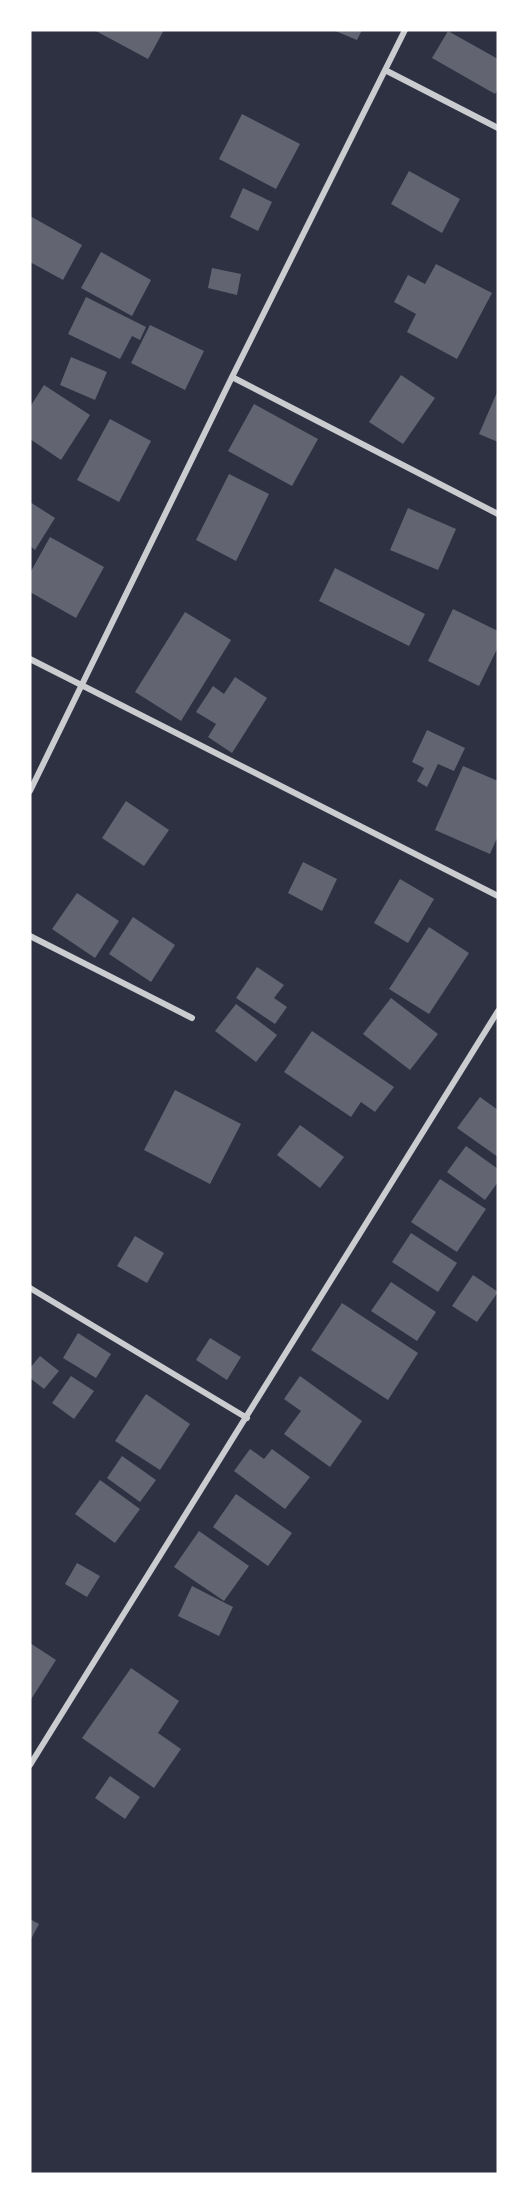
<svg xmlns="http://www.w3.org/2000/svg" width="528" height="2204" viewBox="0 0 528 2204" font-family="'Golos Text',sans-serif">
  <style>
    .building { fill: #626471 }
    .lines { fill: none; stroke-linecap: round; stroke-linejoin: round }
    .minor { stroke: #caccd0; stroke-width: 6 }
  </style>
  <rect width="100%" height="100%" fill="#2d3142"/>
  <path class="building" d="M 94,30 L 164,30 L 148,59 Z
    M 333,30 L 362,30 L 357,40 Z
    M 448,31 L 498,59 L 498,89 L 495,94 L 432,58 Z
    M 242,114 L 300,144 L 276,189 L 219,159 Z
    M 409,171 L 460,199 L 442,233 L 391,204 Z
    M 243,188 L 272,202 L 258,231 L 230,217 Z
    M 30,216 L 82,245 L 63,280 L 30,262 Z
    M 101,252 L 151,280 L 132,316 L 81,288 Z
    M 436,264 L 492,293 L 457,359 L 407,332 L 416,314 L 394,302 L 408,275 L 425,284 Z
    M 212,268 L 241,274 L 237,295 L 208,288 Z
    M 86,297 L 146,327 L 140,340 L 132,336 L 120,359 L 68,334 Z
    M 150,325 L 204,351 L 185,390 L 131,363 Z
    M 71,357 L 107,372 L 95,400 L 60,385 Z
    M 401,375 L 435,398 L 403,444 L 369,422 Z
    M 44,385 L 90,415 L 61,460 L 30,439 L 30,407 Z
    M 498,390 L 498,442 L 479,434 Z
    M 254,404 L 318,439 L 292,486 L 228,451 Z
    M 110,419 L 151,441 L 119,502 L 77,480 Z
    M 229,474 L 269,494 L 236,561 L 196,540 Z
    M 30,502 L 55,518 L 35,550 L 30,546 Z
    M 408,508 L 456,529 L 438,570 L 390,550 Z
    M 50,537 L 104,567 L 76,618 L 30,592 L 30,573 Z
    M 335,568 L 425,614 L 409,646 L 319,601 Z
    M 453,609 L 498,631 L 498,647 L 479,686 L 428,661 Z
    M 185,612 L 231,640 L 181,721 L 135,692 Z
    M 235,677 L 267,698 L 232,753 L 208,737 L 216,724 L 196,712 L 213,686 L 224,694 Z
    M 427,730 L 465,748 L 454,771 L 438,764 L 427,787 L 417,781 L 424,768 L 412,762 Z
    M 463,766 L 498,781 L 498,836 L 490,854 L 435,830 Z
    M 126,801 L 169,830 L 144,866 L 102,838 Z
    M 303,862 L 337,879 L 322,911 L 288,893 Z
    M 400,879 L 434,899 L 408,943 L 374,923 Z
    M 77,893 L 119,921 L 95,958 L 52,929 Z
    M 133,917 L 175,945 L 151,982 L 109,954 Z
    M 429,927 L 469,953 L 429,1014 L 389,989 Z
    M 257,967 L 284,985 L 274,998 L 287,1007 L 275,1024 L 236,998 Z
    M 391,998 L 438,1034 L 410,1070 L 363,1034 Z
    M 236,1004 L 277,1035 L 256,1062 L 215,1031 Z
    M 312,1031 L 394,1087 L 375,1112 L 361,1102 L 351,1117 L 284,1072 Z
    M 175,1090 L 241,1124 L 210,1184 L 144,1150 Z
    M 480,1097 L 498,1110 L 498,1157 L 457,1128 Z
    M 300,1125 L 344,1157 L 320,1188 L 277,1155 Z
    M 466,1146 L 498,1169 L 498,1182 L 485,1200 L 447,1172 Z
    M 440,1179 L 486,1209 L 457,1252 L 411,1222 Z
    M 411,1233 L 457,1263 L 438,1292 L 392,1262 Z
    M 135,1236 L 164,1253 L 147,1283 L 117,1266 Z
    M 473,1275 L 498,1292 L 477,1322 L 452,1306 Z
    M 391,1282 L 436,1312 L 417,1341 L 371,1311 Z
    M 342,1303 L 418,1353 L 388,1400 L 311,1350 Z
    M 78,1333 L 111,1354 L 96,1378 L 63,1358 Z
    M 210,1338 L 241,1357 L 227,1380 L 196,1360 Z
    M 40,1356 L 59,1371 L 44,1389 L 30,1378 L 30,1368 Z
    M 71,1376 L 94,1391 L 74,1419 L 52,1403 Z
    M 300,1376 L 362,1421 L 330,1467 L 284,1434 L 301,1411 L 284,1399 Z
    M 146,1394 L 190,1424 L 160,1470 L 115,1441 Z
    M 250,1449 L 264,1459 L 272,1449 L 310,1477 L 285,1509 L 234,1471 Z
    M 122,1456 L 156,1480 L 140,1502 L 107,1478 Z
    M 100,1480 L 140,1509 L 115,1543 L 75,1514 Z
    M 236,1494 L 292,1533 L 268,1566 L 213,1527 Z
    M 199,1531 L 249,1566 L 224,1601 L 174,1567 Z
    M 77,1563 L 100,1576 L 87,1597 L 65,1584 Z
    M 192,1586 L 233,1607 L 219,1636 L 178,1616 Z
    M 30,1643 L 56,1660 L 30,1701 Z
    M 131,1668 L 179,1701 L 158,1733 L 181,1749 L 154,1788 L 82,1738 Z
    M 110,1776 L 140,1797 L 125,1819 L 95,1798 Z
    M 30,1919 L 39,1924 L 30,1941 Z"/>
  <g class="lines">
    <path class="minor" d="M 385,70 L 498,128
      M 232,377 L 498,514
      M 30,659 L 498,896
      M 30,791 L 232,377 L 405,30
      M 30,936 L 192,1018
      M 30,1288 L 247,1418
      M 30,1765 L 498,1011"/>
  </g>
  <rect width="528" height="2204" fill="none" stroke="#ffffff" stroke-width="63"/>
</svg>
